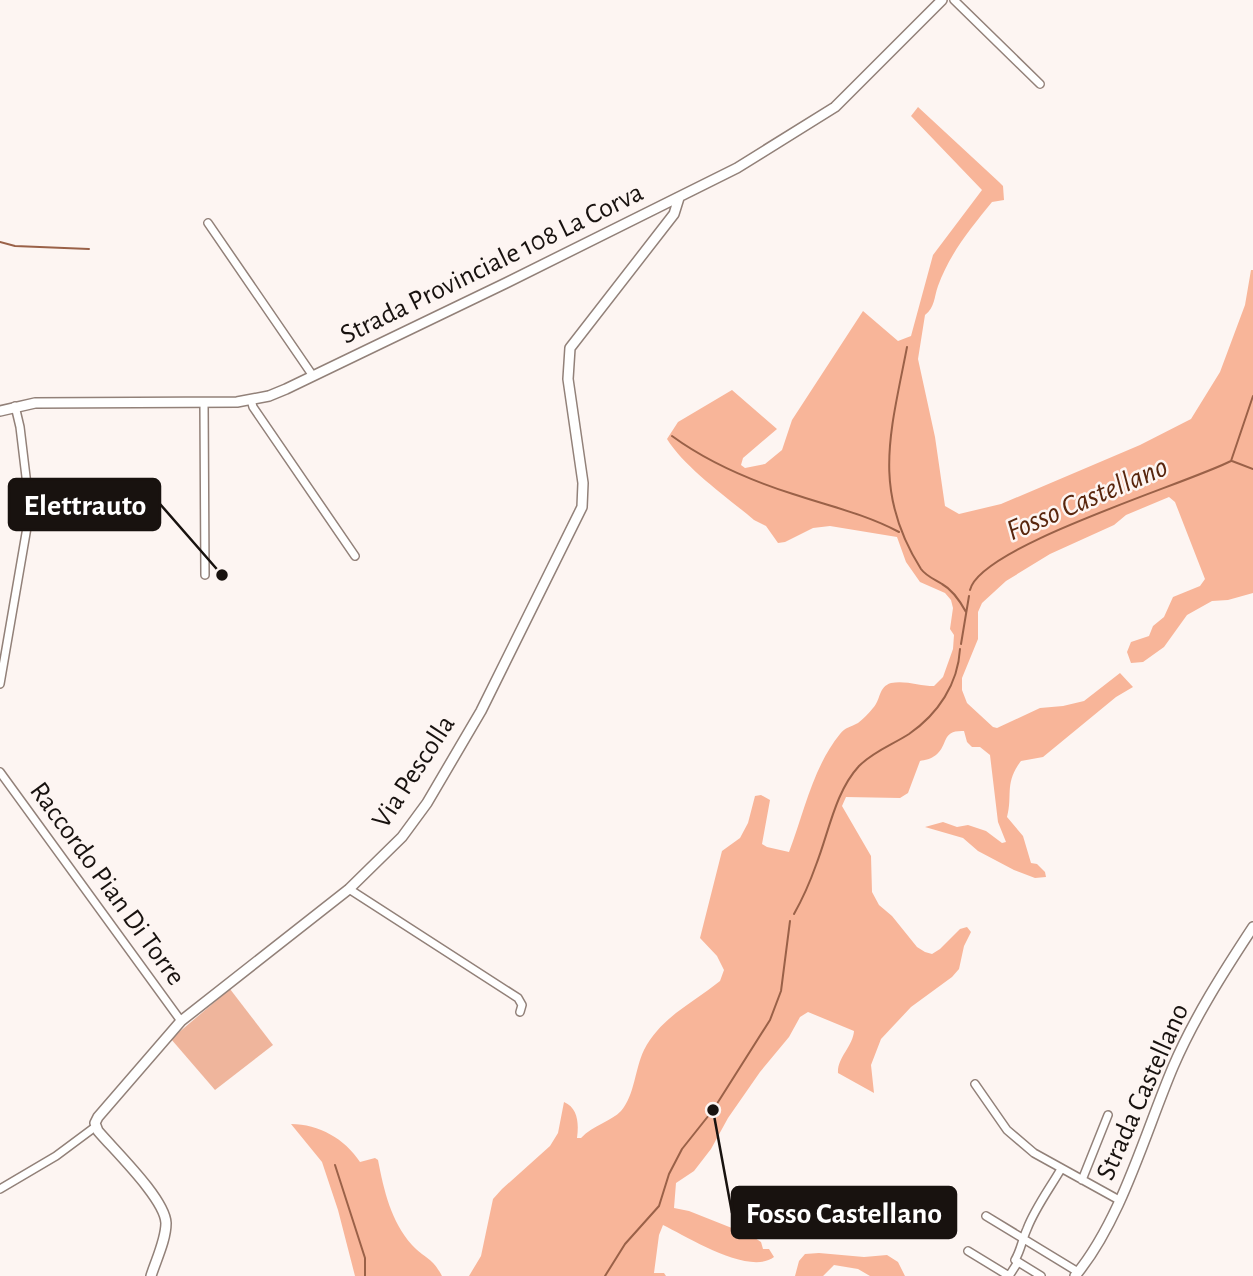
<svg xmlns="http://www.w3.org/2000/svg" width="1253" height="1276" viewBox="0 0 1253 1276" font-family="'Alegreya Sans',sans-serif">
  <style>
    .green { fill: #efb59c }
    .forest { fill: #f8b599 }
    .lines { fill: none; stroke-linecap: round; stroke-linejoin: round }
    .stream { stroke: #9a6148; stroke-width: 2 }
    .minor-casing { stroke: #928179; stroke-width: 10 }
    .tertiary-casing { stroke: #928179; stroke-width: 12 }
    .minor { stroke: #fff; stroke-width: 7 }
    .tertiary { stroke: #fff; stroke-width: 9 }
    .labels { text-anchor: middle; dominant-baseline: central; stroke-width: 5; stroke-linejoin: round; paint-order: stroke }
    .street-label { font-size: 28px; fill: #18120f; stroke: #fdf5f2 }
    .water-label { font-size: 30px; font-style: italic; fill: #59260d; stroke: #fdf5f2 }
    .leader { fill: none; stroke: #18120f; stroke-width: 2.5 }
    .callout-dot { fill: #18120f; stroke: #fdf5f2; stroke-width: 2.5 }
    .callout { fill: #18120f; stroke: #18120f; stroke-width: 2.5 }
    .callout-label { font-size: 30px; text-anchor: middle; font-weight: bold; fill: #fff }
  </style>
  <rect width="100%" height="100%" fill="#fdf5f2"/>
  <path class="green" d="M 230,989 L 273,1045 L 215,1090 L 171,1039 Z"/>
  <path class="forest" d="M 918,107 L 999,182 L 1003,186 L 1004,200 L 992,202 C 971,228 950,253 938,286 C 934,297 935,307 925,315 L 918,359 L 935,437 L 945,506 L 959,514 L 1001,504 L 1140,445 L 1191,419 L 1220,372 L 1245,305 L 1251,270 L 1253,270 L 1253,593 L 1228,600 L 1212,601 L 1187,615 L 1164,647 L 1143,662 L 1131,663 L 1127,652 L 1131,642 L 1149,636 L 1153,626 L 1164,617 L 1173,597 L 1200,586 L 1205,579 L 1175,502 L 1169,497 L 1126,515 L 1114,525 L 1050,554 L 1006,581 L 982,603 L 978,612 L 978,639 L 962,678 L 962,690 L 967,703 L 993,727 L 997,728 L 1040,708 L 1063,706 L 1084,701 L 1120,673 L 1133,687 L 1116,697 L 1043,757 L 1021,761 C 1004,783 1013,795 1007,817 L 1023,836 L 1031,863 L 1037,864 L 1045,872 L 1046,877 L 1035,878 L 1014,870 L 978,851 L 963,838 L 925,827 L 943,822 L 957,827 L 968,825 L 986,831 L 1002,843 L 1006,842 L 998,822 L 990,755 L 980,747 L 972,747 L 967,742 L 964,731 C 941,730 949,744 936,755 C 931,759 925,760 920,761 L 908,793 L 900,798 L 846,797 L 842,806 L 871,856 L 872,892 L 879,905 L 892,916 L 917,947 L 925,952 L 932,954 L 940,949 L 960,929 L 967,927 L 971,932 L 964,946 L 959,969 L 952,977 L 911,1007 L 881,1039 L 871,1065 L 874,1093 L 838,1073 C 837,1058 853,1046 854,1031 L 808,1012 L 800,1017 L 789,1037 L 760,1072 L 728,1118 L 711,1149 L 694,1171 L 676,1183 L 674,1208 L 689,1211 L 752,1236 L 761,1242 L 763,1249 L 769,1249 L 774,1257 C 749,1276 688,1237 663,1225 L 659,1235 L 654,1273 L 664,1273 L 666,1276 L 469,1276 L 481,1256 L 493,1199 L 502,1189 L 550,1146 L 558,1133 L 564,1102 C 578,1108 579,1123 577,1138 L 581,1138 C 593,1125 612,1121 621,1111 C 635,1095 635,1068 644,1050 C 661,1017 693,1003 720,981 L 724,970 L 717,956 L 700,938 L 722,851 L 740,838 L 748,823 L 755,796 L 761,795 L 770,800 L 762,844 L 767,847 L 789,852 C 804,813 813,767 840,734 C 845,727 851,727 858,723 C 863,719 869,713 873,708 C 881,700 878,687 891,683 C 905,680 920,686 934,686 L 943,677 L 953,649 L 954,635 L 950,629 L 953,608 L 951,600 L 945,593 L 920,582 L 906,562 L 897,537 L 830,526 L 813,528 L 785,542 L 778,543 L 766,526 L 754,520 C 727,497 685,468 667,439 L 678,422 L 732,390 L 777,429 L 743,458 L 741,465 L 745,468 L 765,464 L 782,450 L 792,420 L 863,311 L 898,341 L 911,336 L 933,255 L 982,190 L 911,116 Z
    M 291,1124 C 319,1124 345,1139 360,1162 L 375,1158 L 378,1160 C 384,1191 391,1221 412,1245 C 425,1259 432,1257 442,1276 L 355,1276 L 338,1210 L 322,1162 Z
    M 819,1253 L 864,1257 L 887,1255 L 898,1262 L 905,1276 L 870,1276 L 858,1269 L 834,1265 L 823,1276 L 795,1276 L 799,1261 L 805,1254 Z"/>
  <g class="lines">
    <path class="stream" d="M 0,242 L 15,246 L 89,249
      M 907,347 C 891,431 871,490 921,569 C 926,576 934,579 942,584 C 953,590 960,601 966,612
      M 672,436 C 709,463 749,480 793,494 C 829,506 865,514 899,532
      M 1232,461 L 1253,469
      M 970,590 C 980,546 1186,484 1231,461 L 1253,396
      M 961,644 L 969,596
      M 794,914 C 803,898 810,882 816,865 C 829,832 835,792 859,766 C 874,751 892,745 909,734 C 938,714 958,684 960,649
      M 335,1165 L 365,1258 L 365,1276
      M 605,1276 L 625,1244 L 659,1206 L 669,1174 L 682,1149 L 713,1110 L 770,1020 L 781,991 L 790,921"/>
    <defs>
      <path id="minor" d="M 954,0 L 1040,84
        M 208,223 L 313,376
        M 251,400 L 253,407 L 355,556
        M 204,403 L 205,575
        M 0,684 L 30,510 L 20,427 L 15,406
        M 0,772 L 181,1021
        M 349,889 L 518,998 L 522,1005 L 520,1012
        M 975,1084 L 1007,1130 L 1034,1153 L 1119,1200
        M 1082,1180 L 1108,1115
        M 0,1189 L 56,1156 L 95,1127
        M 986,1216 L 1078,1272
        M 968,1251 L 1009,1276 L 1018,1262
        M 1041,1276 L 1015,1260 C 1021,1250 1022,1240 1027,1229 C 1035,1208 1050,1188 1061,1169"/>
      <path id="tertiary" d="M 0,411 L 35,403 L 237,402 L 269,396 L 286,389 L 506,283 L 737,168 L 835,107 L 942,0
        M 151,1276 C 156,1260 166,1240 166,1223 C 165,1199 115,1151 98,1131 L 95,1123 L 98,1117 L 181,1021 L 349,889 L 402,837 L 427,803 L 481,711 L 582,507 L 583,483 L 568,379 L 570,348 L 674,214 L 679,198
        M 1075,1276 C 1121,1221 1145,1133 1173,1067 C 1194,1018 1224,971 1253,927"/>
    </defs>
    <use href="#minor" class="minor-casing"/>
    <use href="#tertiary" class="tertiary-casing"/>
    <use href="#minor" class="minor"/>
    <use href="#tertiary" class="tertiary"/>
  </g>
  <g class="labels">
    <g class="street-label">
      <text transform="translate(492 264) rotate(-26)">Strada Provinciale 108 La Corva</text>
      <text transform="translate(414 772) rotate(-57)">Via Pescolla</text>
      <text transform="translate(107 884) rotate(54)">Raccordo Pian Di Torre</text>
      <text transform="translate(1143 1092) rotate(-66)">Strada Castellano</text>
    </g>
    <g class="water-label">
      <text transform="translate(1087 499) rotate(-23)">Fosso Castellano</text>
    </g>
  </g>
  <path class="leader" d="M222 575L160 504M713 1110L732 1213"/>
  <g class="callout-dot">
    <circle cx="222" cy="575" r="7"/>
    <circle cx="713" cy="1110" r="7"/>
  </g>
  <g class="callout">
    <rect x="9" y="479" width="151" height="51" rx="7"/>
    <rect x="732" y="1187" width="224" height="51" rx="7"/>
  </g>
  <g class="callout-label">
    <text x="85" y="515">Elettrauto</text>
    <text x="844" y="1223">Fosso Castellano</text>
  </g>
</svg>
